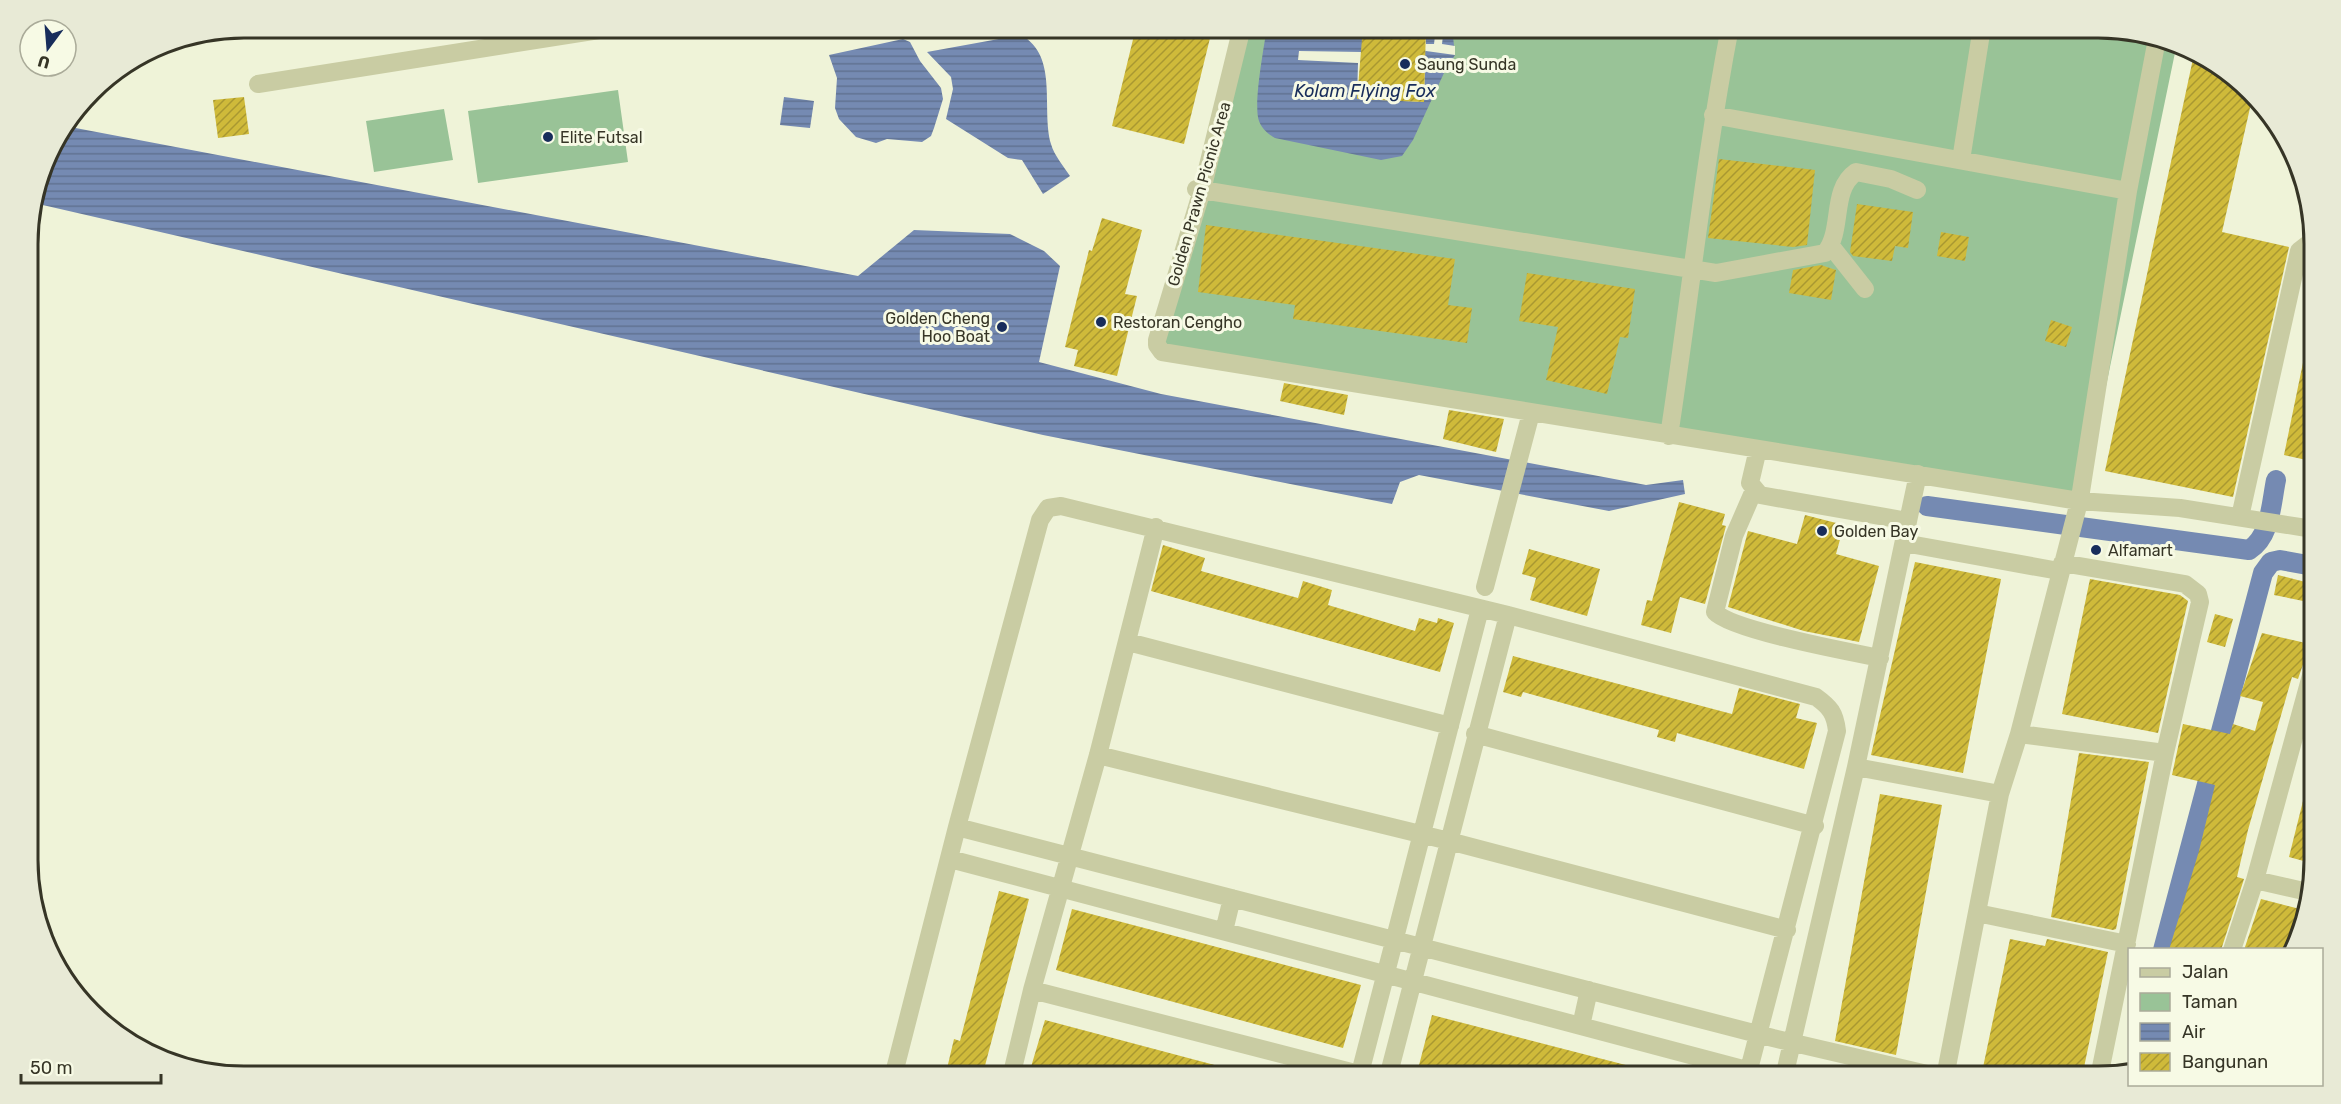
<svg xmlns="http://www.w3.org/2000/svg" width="2341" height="1104" viewBox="0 0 2341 1104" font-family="Rubik,sans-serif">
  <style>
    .green { fill: #99c397 }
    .water { fill: url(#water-rules) }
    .pier { fill: #eff3d8 }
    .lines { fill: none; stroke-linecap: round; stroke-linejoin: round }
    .canal { stroke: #758ab2; stroke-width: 20 }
    .building { fill: url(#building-hatch) }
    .minor { stroke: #c9cca3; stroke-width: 18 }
    .poi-dot { fill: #182d5b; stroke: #f7fae5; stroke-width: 2 }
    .labels { text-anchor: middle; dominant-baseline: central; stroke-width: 6; stroke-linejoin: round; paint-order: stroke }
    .poi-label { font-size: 16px; fill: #363526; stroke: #f7fae5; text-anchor: start }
    .street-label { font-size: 16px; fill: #363526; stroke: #f7fae5 }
    .water-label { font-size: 18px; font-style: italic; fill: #182d5b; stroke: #f7fae5 }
    .rim { fill: none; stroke: #363526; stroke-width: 3 }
  </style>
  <defs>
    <pattern id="water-rules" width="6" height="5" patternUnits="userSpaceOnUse" patternTransform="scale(1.5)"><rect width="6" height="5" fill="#758ab2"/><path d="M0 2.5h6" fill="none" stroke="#617291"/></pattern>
    <pattern id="building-hatch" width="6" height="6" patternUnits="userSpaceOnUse" patternTransform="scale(1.5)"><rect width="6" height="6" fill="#cfba3a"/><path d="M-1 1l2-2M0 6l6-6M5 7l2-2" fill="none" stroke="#a99831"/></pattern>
  </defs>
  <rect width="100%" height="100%" fill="#eff3d8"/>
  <path class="green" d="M 1235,27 L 2098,27 L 2177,43 L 2081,507 L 1148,345 L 1184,227 Z
    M 618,90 L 628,162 L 478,183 L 468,111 Z
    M 444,109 L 453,160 L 374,172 L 366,121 Z"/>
  <path class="water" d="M 243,27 L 347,27 L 343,33 L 236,37 L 229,30 Z
    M 1267,27 L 1452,27 L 1455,55 L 1444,73 L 1413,140 L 1402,156 L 1381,160 L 1275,138 C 1268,134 1262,129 1259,121 C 1253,105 1264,47 1267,27 Z
    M 1021,35 C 1059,56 1041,108 1051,144 C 1054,155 1064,167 1070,176 L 1043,194 L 1022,160 L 1008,158 L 946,119 L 953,89 L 951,77 L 927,52 Z
    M 903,39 L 910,42 L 920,61 L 941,88 L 943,99 L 934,128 L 931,136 L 922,142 L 887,139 L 876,143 L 856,137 L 839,119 L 835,108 L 837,78 L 829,55 Z
    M 784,97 L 814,101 L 810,128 L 780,125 Z
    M 65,126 L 858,276 L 914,230 L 1010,234 L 1044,251 L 1060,266 L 1039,362 L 1161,394 L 1646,485 L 1683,480 L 1685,494 L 1609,511 L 1419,475 L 1400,482 L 1392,504 L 1043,435 L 34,203 L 49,147 Z"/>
  <path class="pier" d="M 1363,27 L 1426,27 L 1426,44 L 1434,44 L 1436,27 L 1444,27 L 1442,44 L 1455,46 L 1455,55 L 1426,51 L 1400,63 L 1425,64 L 1424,102 L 1357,99 L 1358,63 L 1298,60 L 1299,51 L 1362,52 Z"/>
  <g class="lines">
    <path class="canal" d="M 1927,506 L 2249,550 C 2271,536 2271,504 2276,480
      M 2163,950 L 2263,573 L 2271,562 L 2280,560 L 2313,566"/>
  </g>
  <path class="building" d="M 1136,27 L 1183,27 L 1211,34 L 1184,144 L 1112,126 Z
    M 1363,27 L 1426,27 L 1424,102 L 1357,99 Z
    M 2194,54 L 2252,99 L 2222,232 L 2289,247 L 2233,497 L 2105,471 Z
    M 244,97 L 249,134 L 218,138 L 213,100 Z
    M 1719,159 L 1815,170 L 1807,245 L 1793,247 L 1708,238 Z
    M 1857,204 L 1913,212 L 1908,248 L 1895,246 L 1892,261 L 1853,256 L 1850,252 Z
    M 1102,218 L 1142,230 L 1125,294 L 1137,296 L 1117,376 L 1074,366 L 1078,350 L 1065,347 L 1089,250 L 1092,251 Z
    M 1206,225 L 1455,259 L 1448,305 L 1472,308 L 1467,343 L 1293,319 L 1295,305 L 1198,292 Z
    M 1941,232 L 1969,237 L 1965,261 L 1937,256 Z
    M 1821,265 L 1836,270 L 1831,300 L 1789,293 L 1793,270 Z
    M 1527,273 L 1635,289 L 1628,338 L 1620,337 L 1607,394 L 1546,380 L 1558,327 L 1519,321 Z
    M 2051,320 L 2072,327 L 2066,347 L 2045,341 Z
    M 2306,348 L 2313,349 L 2311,461 L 2284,455 Z
    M 1284,383 L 1348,395 L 1344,415 L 1280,401 Z
    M 1449,410 L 1504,419 L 1496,452 L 1443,439 Z
    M 1679,502 L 1725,514 L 1722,525 L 1726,526 L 1705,604 L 1680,597 L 1671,633 L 1641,625 L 1647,600 L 1652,601 Z
    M 1805,515 L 1844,525 L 1836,554 L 1879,566 L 1859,642 L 1804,631 L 1728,607 L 1748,531 L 1797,544 Z
    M 1163,545 L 1205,558 L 1201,571 L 1298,598 L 1303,581 L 1332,590 L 1328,605 L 1415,631 L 1419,618 L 1437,623 L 1438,618 L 1454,623 L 1440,672 L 1151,591 Z
    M 1529,549 L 1600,569 L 1587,616 L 1530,600 L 1536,578 L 1522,574 Z
    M 1915,562 L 2001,579 L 1963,773 L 1871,755 Z
    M 2278,575 L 2313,584 L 2313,603 L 2274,595 Z
    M 2090,579 L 2180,595 L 2188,601 L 2158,733 L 2062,714 Z
    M 2215,614 L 2233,619 L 2225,647 L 2207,642 Z
    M 2262,633 L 2310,644 L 2298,679 L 2292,677 L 2248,830 L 2237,877 L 2244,879 L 2221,950 L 2169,950 L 2199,851 L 2215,785 L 2172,775 L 2183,724 L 2230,734 L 2233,724 L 2255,731 L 2263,702 L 2240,696 Z
    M 1513,656 L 1732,714 L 1739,688 L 1800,704 L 1796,718 L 1817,723 L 1804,769 L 1677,733 L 1675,742 L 1657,737 L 1659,730 L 1523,692 L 1521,697 L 1503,692 Z
    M 2079,753 L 2149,762 L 2116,929 L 2113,930 L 2051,917 Z
    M 2308,781 L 2314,782 L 2314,850 L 2311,863 L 2289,857 Z
    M 1880,794 L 1942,805 L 1896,1055 L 1835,1041 Z
    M 999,891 L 1029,899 L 982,1077 L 945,1077 L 954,1039 L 960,1041 Z
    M 2261,899 L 2304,910 L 2294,950 L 2244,950 Z
    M 1072,909 L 1361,985 L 1343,1048 L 1056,970 Z
    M 2010,939 L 2045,946 L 2047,939 L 2108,952 L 2082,1077 L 1981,1077 Z
    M 1432,1015 L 1649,1071 L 1649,1077 L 1416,1077 Z
    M 1045,1020 L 1241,1072 L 1240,1077 L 1028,1077 Z"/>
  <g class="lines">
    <path class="minor" d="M 1242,27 L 1202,190 L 1157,340 L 1157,345 L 1162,352 L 2079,501 L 2180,508 L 2313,529
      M 258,84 L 618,27
      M 1713,115 L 2128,191
      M 1961,160 L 1982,27
      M 1196,189 L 1716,273 L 1825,253 C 1844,230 1830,190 1856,172 L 1891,179 L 1917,190
      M 1831,246 L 1865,289
      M 1669,436 C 1690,299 1704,162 1730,27
      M 1758,449 L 1750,483 L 1760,495 L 1908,521
      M 1754,490 L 1734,536 L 1715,612 C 1731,630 1850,652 1880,658
      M 2240,517 L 2299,251 L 2312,241
      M 1904,543 L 2059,571
      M 2062,563 L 2185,584 L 2198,594 L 2200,602 L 2165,753 L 2099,1077
      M 1485,587 L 1531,413
      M 1128,642 L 1450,726
      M 1475,734 L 1815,826
      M 2019,734 L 2165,753
      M 1098,755 L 1449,841 L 1787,930
      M 1856,767 L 2000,794
      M 957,827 L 1773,1038 L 1940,1077
      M 950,859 L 1773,1077
      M 2255,880 L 2308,892
      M 1977,913 L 2127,944
      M 1224,931 L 1232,898
      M 2232,950 L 2255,880 L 2313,668
      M 1032,990 L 1359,1074
      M 1581,1026 L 1589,990
      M 893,1077 L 957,827 L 1040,520 L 1048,508 L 1061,506 L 1508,615 L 1816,697 C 1830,707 1835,713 1837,731 L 1747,1077
      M 1011,1077 L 1032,990 L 1098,755 L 1156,527
      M 1359,1077 L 1480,609
      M 1388,1077 L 1508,615
      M 1784,1077 L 1856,767 L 1918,474
      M 1945,1077 L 2000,794 L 2019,734 L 2080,498 L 2128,191 L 2157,39"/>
  </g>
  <g class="poi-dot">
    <circle cx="1405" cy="64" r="6"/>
    <circle cx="548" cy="137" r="6"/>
    <circle cx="1101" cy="322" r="6"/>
    <circle cx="1002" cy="327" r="6"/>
    <circle cx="1822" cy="531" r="6"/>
    <circle cx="2096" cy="550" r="6"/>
  </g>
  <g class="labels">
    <g class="poi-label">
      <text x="1417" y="64">Saung Sunda</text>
      <text x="560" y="137">Elite Futsal</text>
      <text x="990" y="318" text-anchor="end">Golden Cheng<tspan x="990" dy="18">Hoo Boat</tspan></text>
      <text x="1113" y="322">Restoran Cengho</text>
      <text x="1834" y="531">Golden Bay</text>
      <text x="2108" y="550">Alfamart</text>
    </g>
    <g class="street-label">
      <text transform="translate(1199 194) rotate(-74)">Golden Prawn Picnic Area</text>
    </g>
    <g class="water-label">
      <text x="1365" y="91">Kolam Flying Fox</text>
    </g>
  </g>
  <path d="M0 0H2341V1104H0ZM244 38H2098A206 206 0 0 1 2304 244V860A206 206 0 0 1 2098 1066H244A206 206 0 0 1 38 860V244A206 206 0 0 1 244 38Z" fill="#e8ead6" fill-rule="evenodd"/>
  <path class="rim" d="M244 38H2098A206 206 0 0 1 2304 244V860A206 206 0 0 1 2098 1066H244A206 206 0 0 1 38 860V244A206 206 0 0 1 244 38Z"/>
  <rect x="2128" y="948" width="195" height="138" fill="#f7fae5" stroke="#aaab99" stroke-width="1.5"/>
  <rect x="2140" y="968" width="30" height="9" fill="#c9cca3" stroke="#aaab99" stroke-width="1.5"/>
  <text x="2182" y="978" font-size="18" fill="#363526">Jalan</text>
  <rect x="2140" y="993" width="30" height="18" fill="#99c397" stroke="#aaab99" stroke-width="1.5"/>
  <text x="2182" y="1008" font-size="18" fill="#363526">Taman</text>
  <rect x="2140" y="1023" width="30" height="18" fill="url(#water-rules)" stroke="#aaab99" stroke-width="1.5"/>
  <text x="2182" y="1038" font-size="18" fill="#363526">Air</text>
  <rect x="2140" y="1053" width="30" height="18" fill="url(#building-hatch)" stroke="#aaab99" stroke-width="1.5"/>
  <text x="2182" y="1068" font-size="18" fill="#363526">Bangunan</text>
  <g transform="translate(48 48) rotate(196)"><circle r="28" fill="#f7fae5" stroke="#aaab99" stroke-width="1.5"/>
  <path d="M0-4.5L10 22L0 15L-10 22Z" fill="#182d5b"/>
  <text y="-9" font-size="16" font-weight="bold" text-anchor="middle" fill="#363526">U</text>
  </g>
  <path d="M21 1074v9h140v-9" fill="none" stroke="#363526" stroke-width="3"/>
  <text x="30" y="1074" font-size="18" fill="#363526" stroke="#f7fae5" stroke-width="4.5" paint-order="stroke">50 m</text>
</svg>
